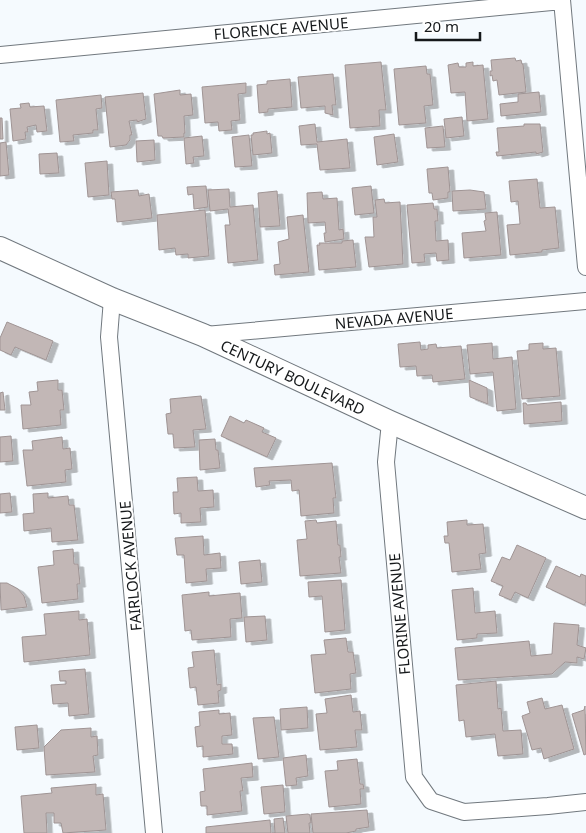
<svg xmlns="http://www.w3.org/2000/svg" width="586" height="833" viewBox="0 0 586 833" font-family="'Noto Sans',sans-serif">
  <style>
    .building { fill: #c2b7b6; stroke: #9f9494; filter: url(#shadow) }
    .lines { fill: none; stroke-linecap: round; stroke-linejoin: round }
    .street-casing { stroke: #71787e; stroke-width: 18 }
    .secondary-casing { stroke: #71787e; stroke-width: 24 }
    .street { stroke: #fff; stroke-width: 16 }
    .secondary { stroke: #fff; stroke-width: 22 }
    .labels { text-anchor: middle; dominant-baseline: central; stroke-width: 4; stroke-linejoin: round; paint-order: stroke }
    .street-label { font-size: 15px; fill: #15181a; stroke: #fff }
  </style>
  <defs>
    <filter id="shadow"><feDropShadow dx="5.5" dy="3" stdDeviation="0" flood-color="#0004"/></filter>
  </defs>
  <rect width="100%" height="100%" fill="#f5fafe"/>
  <path class="building" d="M 515,58 L 516,61 L 521,60 L 522,64 L 523,64 L 526,92 L 499,95 L 497,80 L 493,81 L 492,75 L 490,76 L 490,71 L 492,71 L 491,60 Z
    M 381,62 L 386,110 L 379,110 L 380,126 L 350,128 L 345,65 Z
    M 473,62 L 473,66 L 483,65 L 488,119 L 467,121 L 465,92 L 451,93 L 448,65 L 458,63 L 459,67 L 466,67 L 466,63 Z
    M 426,66 L 427,74 L 430,74 L 433,105 L 424,106 L 426,123 L 399,125 L 394,69 Z
    M 333,74 L 336,105 L 332,105 L 333,115 L 325,113 L 325,106 L 301,108 L 298,77 Z
    M 290,79 L 292,107 L 268,109 L 268,112 L 259,113 L 257,85 L 267,84 L 267,81 Z
    M 246,83 L 246,93 L 238,94 L 240,120 L 231,121 L 232,130 L 219,131 L 218,122 L 205,123 L 202,87 Z
    M 180,90 L 180,95 L 191,94 L 193,115 L 184,116 L 185,133 L 184,133 L 184,137 L 163,138 L 162,136 L 158,136 L 154,94 Z
    M 539,92 L 541,112 L 501,116 L 500,104 L 518,102 L 518,94 Z
    M 143,93 L 146,119 L 137,122 L 137,120 L 129,121 L 132,135 L 130,135 L 130,140 L 126,145 L 110,147 L 105,97 Z
    M 101,95 L 102,108 L 96,109 L 98,130 L 93,130 L 93,133 L 73,135 L 74,141 L 60,142 L 56,100 Z
    M 29,103 L 30,107 L 44,106 L 47,131 L 37,132 L 36,125 L 27,127 L 28,132 L 25,132 L 26,139 L 13,141 L 10,109 L 21,108 L 20,104 Z
    M 462,117 L 464,136 L 446,138 L 444,119 Z
    M 0,118 L 2,118 L 3,139 L 0,139 Z
    M 315,124 L 317,142 L 347,139 L 350,168 L 320,170 L 317,144 L 301,145 L 299,126 Z
    M 524,124 L 540,124 L 543,152 L 536,154 L 536,152 L 497,156 L 496,152 L 499,152 L 497,128 L 524,126 Z
    M 443,126 L 445,147 L 427,148 L 425,128 Z
    M 267,131 L 267,134 L 270,133 L 272,153 L 253,155 L 251,135 L 253,135 L 253,133 Z
    M 394,134 L 398,162 L 377,165 L 374,137 Z
    M 249,135 L 252,166 L 235,167 L 232,137 Z
    M 202,136 L 204,156 L 193,157 L 194,163 L 186,164 L 184,138 Z
    M 154,140 L 155,160 L 137,162 L 136,141 Z
    M 6,142 L 9,175 L 0,176 L 0,143 Z
    M 57,153 L 59,173 L 40,174 L 39,154 Z
    M 107,161 L 109,195 L 88,197 L 85,163 Z
    M 448,167 L 450,192 L 448,192 L 448,198 L 433,200 L 432,193 L 429,193 L 427,169 Z
    M 537,179 L 540,208 L 555,207 L 559,248 L 542,250 L 542,252 L 510,255 L 507,225 L 520,224 L 518,201 L 511,202 L 509,181 Z
    M 206,186 L 208,207 L 194,209 L 193,194 L 188,195 L 187,187 Z
    M 371,186 L 374,213 L 355,215 L 352,188 Z
    M 229,189 L 230,207 L 253,205 L 258,260 L 228,263 L 225,225 L 230,225 L 228,209 L 210,211 L 208,190 Z
    M 138,190 L 139,196 L 149,194 L 152,218 L 117,222 L 115,199 L 112,199 L 111,192 Z
    M 470,190 L 484,192 L 486,209 L 453,211 L 452,191 Z
    M 277,191 L 280,226 L 260,227 L 258,193 Z
    M 322,192 L 323,199 L 337,198 L 339,230 L 343,229 L 344,239 L 325,242 L 324,233 L 326,233 L 325,222 L 308,223 L 307,193 Z
    M 384,199 L 385,203 L 400,202 L 403,264 L 369,267 L 365,237 L 374,237 L 373,217 L 377,217 L 375,200 Z
    M 433,203 L 434,209 L 437,209 L 438,221 L 435,221 L 436,241 L 448,240 L 449,260 L 437,261 L 436,253 L 424,254 L 425,262 L 412,263 L 407,205 Z
    M 205,210 L 209,256 L 188,258 L 188,254 L 176,255 L 175,248 L 159,250 L 157,215 Z
    M 497,212 L 501,255 L 464,258 L 462,233 L 486,231 L 484,221 L 486,220 L 485,213 Z
    M 303,215 L 309,272 L 275,275 L 274,265 L 280,264 L 278,242 L 289,239 L 287,217 Z
    M 353,240 L 356,267 L 319,270 L 317,245 L 320,245 L 319,243 L 342,243 L 342,241 Z
    M 7,322 L 53,341 L 46,360 L 15,347 L 11,355 L 0,350 L 0,338 Z
    M 420,342 L 421,350 L 428,349 L 428,345 L 436,344 L 437,348 L 461,346 L 465,379 L 433,382 L 432,375 L 417,376 L 416,366 L 400,367 L 398,344 Z
    M 492,343 L 493,359 L 512,357 L 516,409 L 497,411 L 493,372 L 470,374 L 467,345 Z
    M 543,343 L 543,349 L 556,348 L 560,396 L 522,399 L 517,351 L 529,350 L 529,344 Z
    M 58,380 L 58,390 L 62,390 L 64,410 L 60,410 L 61,425 L 23,429 L 21,405 L 31,405 L 29,392 L 38,391 L 37,382 Z
    M 469,380 L 487,388 L 488,404 L 470,397 Z
    M 3,392 L 5,410 L 0,410 L 0,393 Z
    M 201,396 L 206,429 L 193,430 L 195,447 L 174,448 L 173,434 L 168,434 L 166,414 L 171,413 L 170,399 Z
    M 561,402 L 562,421 L 524,424 L 523,403 L 526,403 L 527,405 Z
    M 230,416 L 244,423 L 246,420 L 264,428 L 262,432 L 276,438 L 267,457 L 221,436 Z
    M 11,436 L 13,461 L 0,462 L 0,437 Z
    M 62,437 L 63,449 L 70,448 L 72,469 L 65,470 L 66,482 L 27,486 L 23,450 L 33,450 L 32,441 Z
    M 215,439 L 216,450 L 218,450 L 220,468 L 200,470 L 199,440 Z
    M 332,463 L 336,498 L 333,498 L 334,513 L 301,516 L 299,490 L 292,491 L 291,480 L 269,481 L 270,485 L 256,487 L 254,468 Z
    M 197,477 L 198,491 L 213,490 L 214,507 L 200,508 L 201,522 L 181,523 L 181,513 L 174,514 L 173,492 L 178,492 L 177,478 Z
    M 10,493 L 12,512 L 0,513 L 0,494 Z
    M 48,493 L 48,498 L 68,496 L 69,505 L 74,505 L 78,540 L 52,542 L 51,528 L 24,531 L 23,514 L 34,513 L 33,494 Z
    M 316,520 L 317,523 L 336,521 L 338,545 L 340,545 L 341,557 L 339,557 L 341,573 L 300,576 L 297,540 L 307,539 L 305,521 Z
    M 467,520 L 467,525 L 483,524 L 486,553 L 479,554 L 481,569 L 452,572 L 449,543 L 445,543 L 444,536 L 448,536 L 447,522 Z
    M 203,536 L 204,555 L 220,553 L 221,568 L 206,569 L 207,581 L 186,583 L 184,555 L 177,555 L 175,538 Z
    M 517,545 L 546,558 L 528,598 L 515,592 L 511,600 L 499,595 L 503,586 L 491,581 L 502,557 L 510,560 Z
    M 73,549 L 74,564 L 78,564 L 80,584 L 77,584 L 78,599 L 42,603 L 38,567 L 54,565 L 53,551 Z
    M 260,560 L 262,582 L 241,584 L 239,562 Z
    M 556,566 L 580,577 L 581,574 L 586,576 L 586,602 L 584,605 L 546,587 Z
    M 341,580 L 345,630 L 325,632 L 322,596 L 309,597 L 308,582 Z
    M 0,583 L 7,583 L 18,589 L 24,596 L 27,607 L 1,610 Z
    M 473,588 L 475,613 L 495,611 L 497,633 L 477,634 L 477,638 L 457,640 L 452,590 Z
    M 209,592 L 209,596 L 240,593 L 242,618 L 230,619 L 231,637 L 192,640 L 191,630 L 185,631 L 182,595 Z
    M 79,611 L 79,620 L 87,619 L 90,655 L 24,662 L 22,637 L 46,635 L 44,614 Z
    M 265,616 L 267,640 L 246,642 L 244,617 Z
    M 554,623 L 579,625 L 577,645 L 586,648 L 584,659 L 577,657 L 577,663 L 565,662 L 552,674 L 458,680 L 455,648 L 529,641 L 531,656 L 552,654 Z
    M 346,638 L 348,652 L 353,652 L 356,673 L 350,674 L 351,689 L 315,693 L 311,655 L 326,654 L 324,640 Z
    M 214,650 L 217,685 L 221,684 L 221,690 L 218,691 L 219,703 L 198,705 L 196,687 L 190,688 L 188,668 L 194,667 L 192,652 Z
    M 85,669 L 89,714 L 69,716 L 68,703 L 53,704 L 51,685 L 66,684 L 66,681 L 60,681 L 59,671 Z
    M 496,681 L 498,709 L 501,708 L 503,731 L 521,730 L 523,754 L 498,756 L 495,734 L 466,737 L 464,720 L 459,721 L 456,685 Z
    M 351,695 L 353,712 L 360,711 L 362,730 L 355,730 L 357,747 L 320,750 L 316,714 L 327,713 L 325,699 Z
    M 542,698 L 545,709 L 562,705 L 574,749 L 544,759 L 541,748 L 532,750 L 522,716 L 530,713 L 527,702 Z
    M 585,706 L 586,754 L 584,755 L 572,714 L 584,710 Z
    M 307,707 L 308,728 L 281,730 L 280,709 Z
    M 219,710 L 219,714 L 230,713 L 232,735 L 222,736 L 222,744 L 232,744 L 233,754 L 203,757 L 203,746 L 197,747 L 195,727 L 200,726 L 199,712 Z
    M 274,717 L 279,757 L 258,759 L 253,718 Z
    M 37,725 L 39,748 L 17,750 L 15,727 Z
    M 91,728 L 91,737 L 97,736 L 98,755 L 93,756 L 95,772 L 46,775 L 44,747 L 61,730 Z
    M 306,755 L 308,776 L 296,778 L 297,785 L 286,786 L 283,758 Z
    M 357,759 L 360,784 L 363,784 L 364,789 L 360,789 L 361,804 L 329,807 L 325,771 L 338,770 L 337,761 Z
    M 252,763 L 253,777 L 241,778 L 243,791 L 240,791 L 242,811 L 207,815 L 207,806 L 201,806 L 200,792 L 205,791 L 203,769 Z
    M 96,784 L 96,795 L 103,794 L 106,830 L 63,833 L 61,823 L 54,823 L 54,813 L 46,813 L 47,833 L 24,833 L 21,796 L 52,793 L 51,788 Z
    M 283,785 L 285,812 L 264,814 L 261,787 Z
    M 367,810 L 369,827 L 356,829 L 356,831 L 346,833 L 313,833 L 311,814 Z
    M 308,814 L 310,815 L 311,823 L 309,823 L 310,833 L 288,833 L 286,816 Z
    M 283,818 L 285,833 L 272,833 L 275,833 L 274,819 Z
    M 270,820 L 271,833 L 206,833 L 206,827 Z"/>
  <g class="lines">
    <defs>
      <path id="street" d="M 562,0 L 586,267
        M 0,55 L 562,1
        M 112,299 L 109,337 L 154,833
        M 205,335 L 586,301
        M 390,422 L 386,462 L 414,777 L 431,801 L 464,812 L 548,806 L 586,802"/>
      <path id="secondary" d="M 0,248 L 112,299 L 203,335 L 390,422 L 586,508"/>
    </defs>
    <use href="#street" class="street-casing"/>
    <use href="#secondary" class="secondary-casing"/>
    <use href="#street" class="street"/>
    <use href="#secondary" class="secondary"/>
  </g>
  <g class="labels">
    <g class="street-label">
      <text transform="translate(281 28) rotate(-5)">FLORENCE AVENUE</text>
      <text transform="translate(394 318) rotate(-5)">NEVADA AVENUE</text>
      <text transform="translate(293 377) rotate(25)">CENTURY BOULEVARD</text>
      <text transform="translate(130 566) rotate(-95)">FAIRLOCK AVENUE</text>
      <text transform="translate(399 614) rotate(-95)">FLORINE AVENUE</text>
    </g>
  </g>
  <path d="M416 32v8h64v-8" fill="none" stroke="#15181a" stroke-width="2.5"/>
  <text x="424" y="32" font-size="15" fill="#15181a" stroke="#ffffff" stroke-width="4" paint-order="stroke">20 m</text>
</svg>
